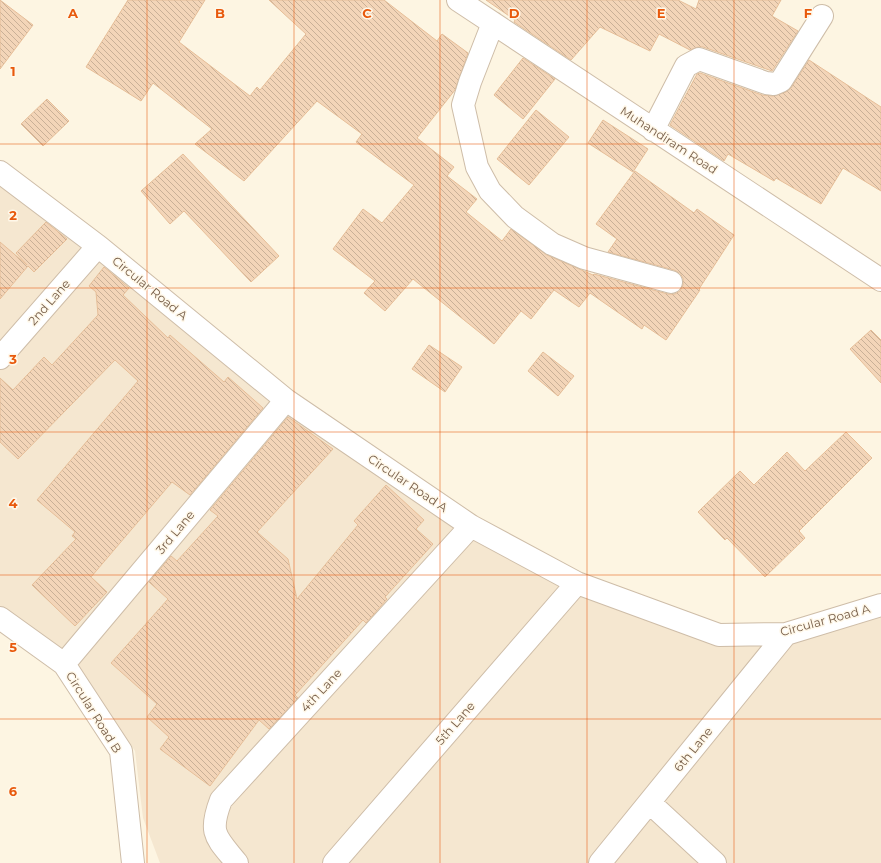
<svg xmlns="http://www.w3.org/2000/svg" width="881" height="863" viewBox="0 0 881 863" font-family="Montserrat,sans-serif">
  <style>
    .residential { fill: #f5e7d0 }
    .building { fill: url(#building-back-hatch); stroke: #e6be98 }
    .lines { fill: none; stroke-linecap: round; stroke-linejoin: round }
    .street-casing { stroke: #cebda8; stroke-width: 24 }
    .street { stroke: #fff; stroke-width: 22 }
    .grid { fill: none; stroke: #e8590c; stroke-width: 1; stroke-opacity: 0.55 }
    .labels { text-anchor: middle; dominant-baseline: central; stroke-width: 3; stroke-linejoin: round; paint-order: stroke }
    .street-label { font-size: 12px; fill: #755c47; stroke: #fff8e9 }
    .grid-label { font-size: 13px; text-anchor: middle; font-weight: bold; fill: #e8590c; stroke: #fff8e9; stroke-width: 3; stroke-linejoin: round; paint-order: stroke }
  </style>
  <defs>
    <pattern id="building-back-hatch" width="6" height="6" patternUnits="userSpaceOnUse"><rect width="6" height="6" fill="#f3d5b8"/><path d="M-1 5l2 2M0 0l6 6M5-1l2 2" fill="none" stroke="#c9b097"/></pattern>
  </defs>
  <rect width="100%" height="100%" fill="#fdf5e2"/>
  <path class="residential" d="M 0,173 L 291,398 L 480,519 L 582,577 L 719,635 L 881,605 L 881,863 L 160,863 L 143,818 L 135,751 L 72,656 L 0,612 Z"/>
  <path class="building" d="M 0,0 L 33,25 L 0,69 Z
    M 128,0 L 205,0 L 179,42 L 250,96 L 257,87 L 260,90 L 306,34 L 269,0 L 384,0 L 437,41 L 442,34 L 468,53 L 455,90 L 417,138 L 454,167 L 447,176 L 477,199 L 466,212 L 502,241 L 511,229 L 547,255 L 593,275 L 594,274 L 668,294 L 675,294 L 680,291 L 683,285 L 683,278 L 680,273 L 674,270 L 608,252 L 617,239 L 596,224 L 635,171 L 694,213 L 697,209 L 734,235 L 699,289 L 700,290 L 666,340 L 644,325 L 642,329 L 590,293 L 579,307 L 554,290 L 531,319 L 521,311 L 494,344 L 413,279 L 385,311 L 364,293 L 375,281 L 333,249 L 363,209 L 382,223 L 414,185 L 356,142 L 362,134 L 317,101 L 244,181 L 195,144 L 212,129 L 153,83 L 141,101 L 86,67 Z
    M 486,0 L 678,0 L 696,9 L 699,0 L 781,0 L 772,16 L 798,31 L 772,71 L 703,47 L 698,47 L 690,50 L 659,34 L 650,51 L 600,27 L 571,60 L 514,22 L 515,20 Z
    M 523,58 L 555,79 L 523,119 L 494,95 Z
    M 809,60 L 881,107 L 881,191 L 843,168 L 821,204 L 776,178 L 774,181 L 728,154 L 724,161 L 670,125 L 697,74 L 700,73 L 762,95 L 773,96 L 786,92 L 791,88 Z
    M 47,99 L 69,121 L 43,146 L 21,124 Z
    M 536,110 L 569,137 L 529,185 L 497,159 Z
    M 603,120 L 648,149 L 633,172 L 588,143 Z
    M 183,154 L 279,256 L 251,282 L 184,211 L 170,224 L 141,191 Z
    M 46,222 L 67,239 L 34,272 L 28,266 L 0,299 L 0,242 L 27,265 L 16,253 Z
    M 104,267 L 129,288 L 123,295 L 168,338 L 170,335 L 224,382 L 228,377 L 263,408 L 190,495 L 172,482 L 91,577 L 107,592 L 75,626 L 32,585 L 76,539 L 72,536 L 75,532 L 37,500 L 138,381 L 115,360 L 18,459 L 0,442 L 0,378 L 13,390 L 44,357 L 52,365 L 98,315 L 96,292 L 89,286 Z
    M 871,330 L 881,340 L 881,383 L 850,349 Z
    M 429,345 L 462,367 L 445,392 L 412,369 Z
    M 543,352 L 574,376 L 558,396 L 528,371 Z
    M 288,417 L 333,449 L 257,532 L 288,559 L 297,599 L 358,525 L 354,521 L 386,485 L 424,520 L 416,529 L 433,544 L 385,597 L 387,599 L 366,623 L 363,620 L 295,695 L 298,698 L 269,729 L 259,720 L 210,786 L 160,749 L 169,737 L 147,717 L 157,704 L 111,663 L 168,599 L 149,582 L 171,556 L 177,561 L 218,516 L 210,510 Z
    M 846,432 L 872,458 L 799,531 L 805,538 L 765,577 L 727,538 L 725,540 L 698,512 L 740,471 L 754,485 L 787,452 L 805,471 Z"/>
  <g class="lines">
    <defs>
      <path id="street" d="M 458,0 L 881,280
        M 493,23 L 470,82 L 463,105 L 477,167 L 490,191 L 515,217 L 552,244 L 584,258 L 671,282
        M 653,130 L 686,66 L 699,59 L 766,83 L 774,84 L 781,81 L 822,16
        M 0,172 L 98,246 L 286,400 L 471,526 L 577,583 L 719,635 L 786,634 L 881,605
        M 0,358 L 98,246
        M 0,618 L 64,664 L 121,751 L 133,863
        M 64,664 L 286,400
        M 650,803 L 715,863
        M 237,863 C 216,837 208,834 221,800 L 471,526
        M 334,863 L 577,583
        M 600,863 L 786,634"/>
    </defs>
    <use href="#street" class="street-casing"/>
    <use href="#street" class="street"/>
  </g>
  <path class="grid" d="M 147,0 L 147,863M 294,0 L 294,863M 440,0 L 440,863M 587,0 L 587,863M 734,0 L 734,863M 0,144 L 881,144M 0,288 L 881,288M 0,432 L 881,432M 0,575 L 881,575M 0,719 L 881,719"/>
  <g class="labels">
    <g class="street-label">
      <text transform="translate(669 140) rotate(33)">Muhandiram Road</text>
      <text transform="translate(150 288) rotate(39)">Circular Road A</text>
      <text transform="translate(49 302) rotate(-49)">2nd Lane</text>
      <text transform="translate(408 483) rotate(34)">Circular Road A</text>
      <text transform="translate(175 532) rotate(-50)">3rd Lane</text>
      <text transform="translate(825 620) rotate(-15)">Circular Road A</text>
      <text transform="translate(321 690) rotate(-47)">4th Lane</text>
      <text transform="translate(94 712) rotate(58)">Circular Road B</text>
      <text transform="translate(455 723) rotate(-49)">5th Lane</text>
      <text transform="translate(693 749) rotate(-51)">6th Lane</text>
    </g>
  </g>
  <g class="grid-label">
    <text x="73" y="18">A</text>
    <text x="220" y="18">B</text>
    <text x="367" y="18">C</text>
    <text x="514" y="18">D</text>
    <text x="661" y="18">E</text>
    <text x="808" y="18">F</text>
    <text x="13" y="76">1</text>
    <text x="13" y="220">2</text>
    <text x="13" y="364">3</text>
    <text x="13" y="508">4</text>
    <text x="13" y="652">5</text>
    <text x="13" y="796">6</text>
  </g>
</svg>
